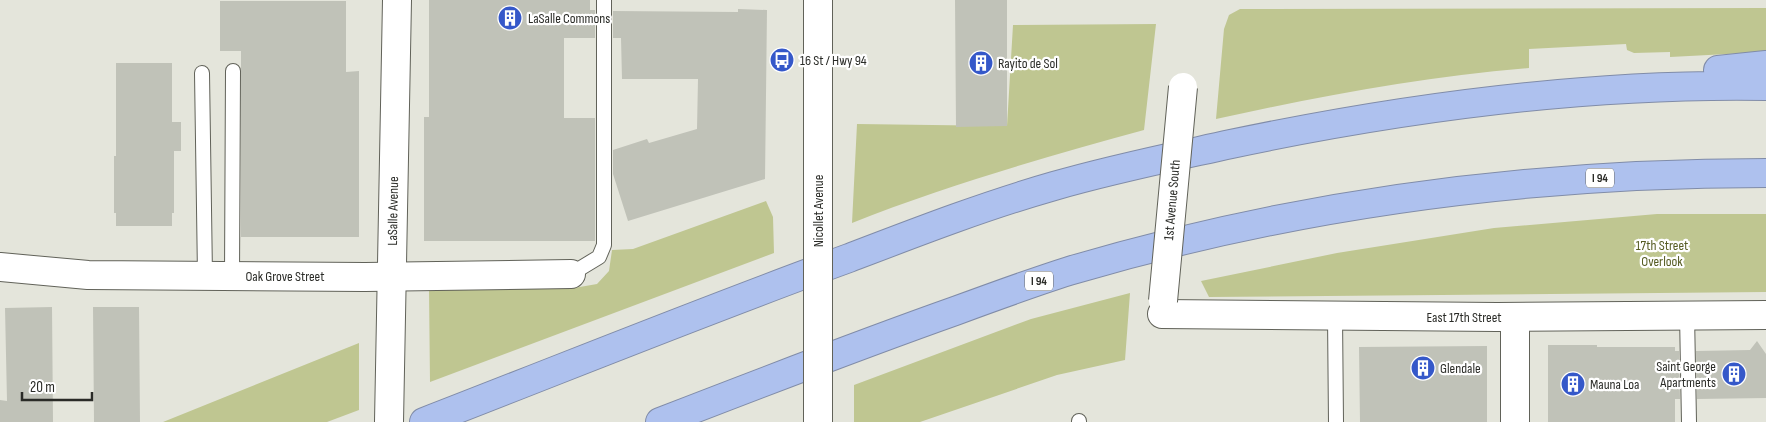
<svg xmlns="http://www.w3.org/2000/svg" width="1766" height="422" viewBox="0 0 1766 422" font-family="'Sofia Sans Condensed',sans-serif">
  <style>
    .green { fill: #bfc691 }
    .building { fill: #c0c2b8 }
    .lines { fill: none; stroke-linecap: round; stroke-linejoin: round }
    .service-casing { stroke: #616259; stroke-width: 16 }
    .minor-casing { stroke: #616259; stroke-width: 30 }
    .tertiary-casing { stroke: #616259; stroke-width: 30 }
    .motorway-casing { stroke: #808ca8; stroke-width: 30 }
    .service { stroke: #fff; stroke-width: 14 }
    .minor { stroke: #fff; stroke-width: 28 }
    .tertiary { stroke: #fff; stroke-width: 28 }
    .motorway { stroke: #aec1ee; stroke-width: 28 }
    .tertiary-bridge-casing { stroke: #616259; stroke-width: 30; stroke-linecap: butt }
    .tertiary-bridge { stroke: #fff; stroke-width: 28 }
    .labels { text-anchor: middle; dominant-baseline: central; stroke-width: 4.5; stroke-linejoin: round; paint-order: stroke }
    .shield { fill: #fff; stroke: #6a6b68; stroke-width: 1 }
    .shield-label { font-size: 12px; font-weight: bold; fill: #2a2b27 }
    .poi-label { font-size: 14px; fill: #2a2b27; stroke: #fff; text-anchor: start }
    .street-label { font-size: 14px; fill: #2a2b27; stroke: #fff }
    .park-label { font-size: 14px; fill: #565c23; stroke: #fff }
  </style>
  <rect width="100%" height="100%" fill="#e4e5db"/>
  <path class="green" d="M 1766,8 L 1766,52 L 1670,57 L 1670,52 L 1634,53 L 1627,50 L 1626,44 L 1529,49 L 1529,68 C 1423,77 1320,96 1216,119 L 1224,29 L 1229,15 L 1240,9 Z
    M 1156,24 L 1144,130 C 1046,157 947,185 852,223 L 857,124 L 1007,126 L 1013,25 Z
    M 766,201 L 773,217 L 774,253 L 430,382 L 429,289 L 574,288 L 597,284 L 609,271 L 612,250 L 633,249 Z
    M 1657,214 L 1766,214 L 1766,292 L 1209,297 L 1201,281 L 1337,253 L 1494,228 Z
    M 1130,293 L 1125,360 L 1057,375 L 920,422 L 854,422 L 854,385 L 1031,319 Z
    M 359,343 L 359,410 L 327,422 L 163,422 Z"/>
  <path class="building" d="M 429,0 L 590,0 L 590,10 L 595,10 L 595,38 L 564,38 L 564,118 L 595,118 L 595,241 L 424,241 L 424,117 L 429,117 Z
    M 955,0 L 1007,0 L 1007,126 L 956,127 Z
    M 220,1 L 346,1 L 346,72 L 359,71 L 359,237 L 241,237 L 241,51 L 220,51 Z
    M 738,9 L 767,10 L 765,179 L 628,221 L 613,174 L 613,150 L 647,139 L 649,143 L 697,129 L 698,79 L 622,79 L 621,38 L 613,38 L 613,11 L 738,12 Z
    M 116,63 L 172,63 L 172,122 L 181,122 L 181,151 L 174,151 L 174,213 L 172,213 L 172,226 L 116,226 L 116,213 L 114,213 L 114,156 L 116,156 Z
    M 52,307 L 53,422 L 0,422 L 0,400 L 7,401 L 5,308 Z
    M 93,307 L 139,307 L 140,422 L 94,422 Z
    M 1757,341 L 1766,354 L 1766,398 L 1697,399 L 1696,351 L 1750,350 Z
    M 1548,345 L 1597,345 L 1597,347 L 1675,347 L 1675,351 L 1679,351 L 1680,399 L 1675,399 L 1675,422 L 1548,422 Z
    M 1487,346 L 1487,422 L 1360,422 L 1359,347 Z"/>
  <g class="lines">
    <defs>
      <path id="service" d="M 202,73 L 205,276
        M 571,274 L 599,257 L 604,245 L 604,0
        M 232,276 L 233,71
        M 1687,314 L 1689,422
        M 1335,316 L 1336,422
        M 1079,421 L 1079,422"/>
      <path id="minor" d="M 0,267 L 88,275 L 365,277 L 571,274
        M 1162,314 L 1497,317 L 1766,315
        M 1515,317 L 1515,422"/>
      <path id="tertiary" d="M 818,0 L 818,201
        M 389,422 L 397,0"/>
      <path id="motorway" d="M 1718,70 L 1766,65
        M 424,422 C 566,367 706,310 849,258 C 917,232 984,206 1054,186 C 1112,169 1172,157 1231,144 C 1407,107 1586,83 1766,86
        M 660,422 C 758,384 856,346 955,311 C 993,297 1031,283 1069,271 C 1295,204 1531,173 1766,173"/>
    </defs>
    <use href="#service" class="service-casing"/>
    <use href="#minor" class="minor-casing"/>
    <use href="#tertiary" class="tertiary-casing"/>
    <use href="#motorway" class="motorway-casing"/>
    <use href="#service" class="service"/>
    <use href="#minor" class="minor"/>
    <use href="#tertiary" class="tertiary"/>
    <use href="#motorway" class="motorway"/>
    <defs>
      <path id="tertiary-bridge" d="M 1163,301 L 1183,87
        M 818,422 L 818,201"/>
    </defs>
    <use href="#tertiary-bridge" class="tertiary-bridge-casing"/>
    <use href="#tertiary-bridge" class="tertiary-bridge"/>
  </g>
  <defs>
    <symbol id="building-disc" viewBox="-11 -11 22 22"><circle r="9.5" fill="#3558c9" stroke="#fff"/><path d="M-4-6H4V6H1V3H-1V6H-4ZM-2.5-4.3h1.7v1.8h-1.7ZM.8-4.3h1.7v1.8H.8ZM-2.5-1h1.7V.8h-1.7ZM.8-1h1.7V.8H.8Z" fill="#fff"/></symbol>
    <symbol id="bus-disc" viewBox="-11 -11 22 22"><circle r="9.5" fill="#3558c9" stroke="#fff"/><path d="M-5-6H5V4H4V6H2V4H-2V6H-4V4H-5ZM-3.5-4V0h7V-4ZM-3.5 1.2v1.5H-2V1.2ZM2 1.2v1.5H3.5V1.2Z" fill="#fff"/></symbol>
  </defs>
  <g fill-rule="evenodd">
    <use href="#building-disc" x="496" y="4" width="28" height="28"/>
    <use href="#bus-disc" x="768" y="46" width="28" height="28"/>
    <use href="#building-disc" x="967" y="49" width="28" height="28"/>
    <use href="#building-disc" x="1409" y="354" width="28" height="28"/>
    <use href="#building-disc" x="1720" y="360" width="28" height="28"/>
    <use href="#building-disc" x="1559" y="370" width="28" height="28"/>
  </g>
  <g class="labels">
    <g class="shield">
      <rect x="1586" y="168.5" width="28" height="19" rx="4"/>
      <rect x="1025" y="271.5" width="28" height="19" rx="4"/>
    </g>
    <g class="shield-label">
      <text x="1600" y="178">I 94</text>
      <text x="1039" y="281">I 94</text>
    </g>
    <g class="poi-label">
      <text x="528" y="18">LaSalle Commons</text>
      <text x="800" y="60">16 St / Hwy 94</text>
      <text x="998" y="63">Rayito de Sol</text>
      <text x="1716" y="366" text-anchor="end">Saint George<tspan x="1716" dy="16">Apartments</tspan></text>
      <text x="1440" y="368">Glendale</text>
      <text x="1590" y="384">Mauna Loa</text>
    </g>
    <g class="street-label">
      <text transform="translate(1172 200) rotate(-85)">1st Avenue South</text>
      <text transform="translate(393 211) rotate(-89)">LaSalle Avenue</text>
      <text transform="translate(818 211) rotate(-90)">Nicollet Avenue</text>
      <text x="285" y="276">Oak Grove Street</text>
      <text x="1464" y="317">East 17th Street</text>
    </g>
    <g class="park-label">
      <text x="1662" y="245">17th Street<tspan x="1662" dy="16">Overlook</tspan></text>
    </g>
  </g>
  <path d="M22 392v8h70v-8" fill="none" stroke="#2a2b27" stroke-width="2.5"/>
  <text x="30" y="392" font-size="15" fill="#2a2b27" stroke="#ffffff" stroke-width="4" paint-order="stroke">20 m</text>
</svg>
